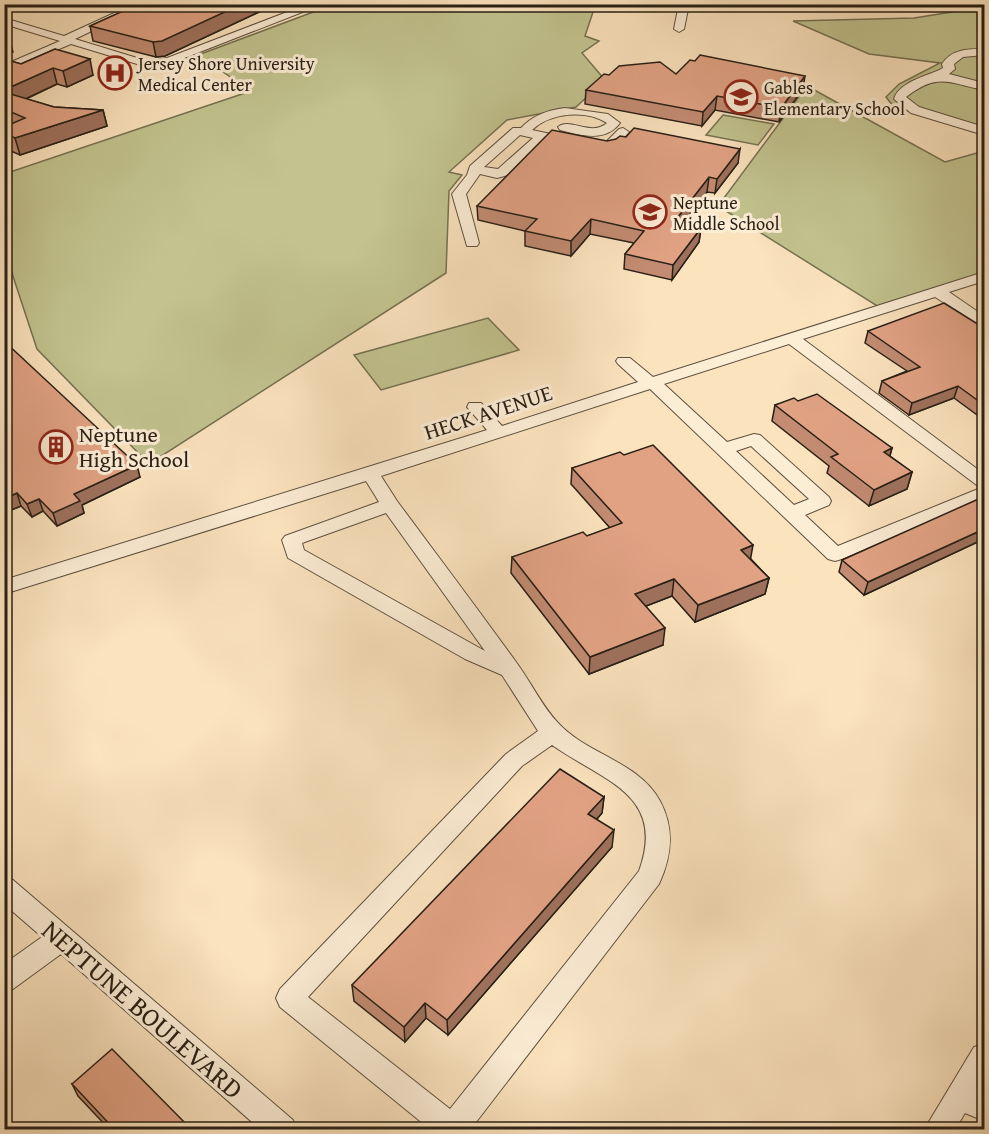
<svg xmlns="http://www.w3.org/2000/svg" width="989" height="1134" viewBox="0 0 989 1134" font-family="'Gentium Book Plus',serif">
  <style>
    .green { fill: #c2c38f; stroke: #757152; stroke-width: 1.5 }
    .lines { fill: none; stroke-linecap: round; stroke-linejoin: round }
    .minor-casing { stroke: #5d503f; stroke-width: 2 }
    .minor { fill: #fcedd5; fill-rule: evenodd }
    .wall { fill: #c28b72; stroke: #281f15; stroke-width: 1.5 }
    .shaded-wall { fill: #9e715c; stroke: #281f15; stroke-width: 1.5 }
    .building { fill: #e1a284; stroke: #281f15; stroke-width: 1.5 }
    .labels { text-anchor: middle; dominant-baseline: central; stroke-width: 6; stroke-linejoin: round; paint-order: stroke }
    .far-poi-label { font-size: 18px; fill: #281f15; stroke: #fcedd5; text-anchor: start }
    .street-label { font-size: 22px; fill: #281f15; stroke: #fcedd5 }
    .poi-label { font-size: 22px; fill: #281f15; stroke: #fcedd5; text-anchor: start }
    .near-street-label { font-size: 27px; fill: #281f15; stroke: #fcedd5 }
  </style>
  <rect width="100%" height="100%" fill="#fbe3be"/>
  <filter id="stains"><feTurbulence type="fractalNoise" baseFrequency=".00333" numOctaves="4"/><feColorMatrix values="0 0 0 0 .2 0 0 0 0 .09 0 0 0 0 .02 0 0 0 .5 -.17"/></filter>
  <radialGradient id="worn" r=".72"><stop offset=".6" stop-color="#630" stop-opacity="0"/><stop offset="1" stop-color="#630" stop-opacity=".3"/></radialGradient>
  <path class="green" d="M 551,4 L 594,9 L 585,36 L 599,41 L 582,53 L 605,80 L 576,107 L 507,120 L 449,172 L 462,175 L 449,191 L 446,273 L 149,464 L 37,349 L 5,252 L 4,174 L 251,91 L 198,55 L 332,5 Z
    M 984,7 L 984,135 L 893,106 L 886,97 L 899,84 L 940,63 L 869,54 L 793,21 L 914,18 Z
    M 807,86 L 945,162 L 984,151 L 984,277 L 882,309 L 718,206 Z
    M 723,115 L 774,124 L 758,145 L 706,135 Z
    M 488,318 L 519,350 L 381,390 L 354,355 Z"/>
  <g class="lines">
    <defs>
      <path id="minor" d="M 134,4 L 148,4 L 75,39 L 147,61 L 167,58 L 308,4 L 323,4 L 169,64 L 147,67 L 71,44 L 4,72 L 4,65 L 60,41 L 4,24 L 4,18 L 64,36 Z
        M 679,4 L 689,4 L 684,29 L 679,32 L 674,29 Z
        M 984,49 L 984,55 L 963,57 L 954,64 L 955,69 L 949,74 L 984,83 L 984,90 C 949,83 938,72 906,97 L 919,107 L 984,127 L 984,135 L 911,113 L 894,99 C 899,81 929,76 943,68 L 942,64 C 952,49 967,49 984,49 Z
        M 565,108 L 608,114 L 620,123 C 605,143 580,135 560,130 L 558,127 C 570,117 591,137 607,123 C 585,109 550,113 532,130 L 603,145 L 619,129 L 623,128 L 629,132 L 610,152 L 606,153 L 545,140 L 508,175 L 497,178 L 480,174 L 466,194 L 479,243 L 477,246 L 467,246 L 452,194 L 467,175 L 470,166 L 513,128 L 521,128 C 533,115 548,110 565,108 ZM 520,135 L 533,138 L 498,169 L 484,167 Z
        M 984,272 L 984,281 L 949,292 L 984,316 L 984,326 L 979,325 L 935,297 L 803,339 L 984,474 L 984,500 L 842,559 L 835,561 L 828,559 L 650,389 L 381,476 L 397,501 C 437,555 477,608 516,662 C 531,682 542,707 560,725 C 589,755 639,762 660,801 C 675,829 672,856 659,884 L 470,1130 L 431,1130 L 280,1007 L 276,998 L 280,989 L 506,754 L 538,731 L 502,675 L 465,659 L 288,558 L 282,540 L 285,536 L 379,502 L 366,481 L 4,594 L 4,580 L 487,430 L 467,407 L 469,403 L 481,403 L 502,426 L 638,382 L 618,364 L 616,361 L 618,358 L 630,358 L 653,377 ZM 789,344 L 978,486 L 983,487 L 838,546 L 805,515 L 829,505 L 831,501 L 829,497 L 760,435 L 754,434 L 727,442 L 664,384 ZM 751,446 L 809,499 L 794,505 L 736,451 ZM 386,513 L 485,651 L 304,550 L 302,543 ZM 552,745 C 603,781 667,794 639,871 L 450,1109 L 308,997 L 522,766 Z
        M 4,877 L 13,880 L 293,1120 L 297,1130 L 261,1130 L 61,954 L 13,989 L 4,992 L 4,964 L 42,937 L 4,904 Z
        M 984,1044 L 984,1082 L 979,1090 L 984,1093 L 984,1121 L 965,1113 L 955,1130 L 924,1130 L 974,1047 Z"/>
    </defs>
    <use href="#minor" class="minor-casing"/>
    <use href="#minor" class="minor"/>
  </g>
  <path class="wall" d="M 32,4 L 58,4 L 48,9 Z
    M 140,4 L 276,4 L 165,56 L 156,57 L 93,41 L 90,26 Z
    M 55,49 L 93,75 L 67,87 L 57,84 L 26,99 L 54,107 L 103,110 L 107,126 L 20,155 L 4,148 L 4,127 L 8,125 L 4,124 L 4,59 L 21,64 Z
    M 676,74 L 803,89 L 779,122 L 715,110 L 702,126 L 585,104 L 586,90 Z
    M 607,141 L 738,163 L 715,193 L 707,192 L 683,224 L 701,228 L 699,242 L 672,280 L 624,269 L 625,254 L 634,243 L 590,234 L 571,256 L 525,246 L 525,231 L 478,220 L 477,206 Z
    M 984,328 L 984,420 L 954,398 L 909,415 L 879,393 L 882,381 L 907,371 L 865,343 L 868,331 Z
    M 4,341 L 140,477 L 82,505 L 84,513 L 57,526 L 43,511 L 32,517 L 21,506 L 4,513 Z
    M 798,401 L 892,448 L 890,456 L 912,472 L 907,489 L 869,506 L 827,473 L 829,466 L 772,421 L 775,405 Z
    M 624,455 L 751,559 L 769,578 L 765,594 L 695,622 L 672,596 L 646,606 L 663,645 L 589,674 L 511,573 L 512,557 L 587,536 L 610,528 L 571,484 L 572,468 Z
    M 984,498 L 984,539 L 864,595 L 839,572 L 842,560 Z
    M 604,797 L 602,813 L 597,819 L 612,847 L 448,1035 L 426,1018 L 405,1042 L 354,1001 L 352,985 Z
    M 72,1084 L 192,1130 L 110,1130 L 78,1096 Z"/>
  <path class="shaded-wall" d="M 47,4 L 58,4 L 48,9 Z
    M 242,4 L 276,4 L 165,56 L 156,57 L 153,42 Z
    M 9,37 L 13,52 L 4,56 L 4,39 Z
    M 90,59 L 93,75 L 67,87 L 63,71 Z
    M 53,68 L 57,84 L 6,108 L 4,104 L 4,90 Z
    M 805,76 L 803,89 L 779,122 L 781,108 Z
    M 717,96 L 715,110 L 702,126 L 703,112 Z
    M 103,110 L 107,126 L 20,155 L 15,138 Z
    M 740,149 L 738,163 L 715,193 L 717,179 Z
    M 709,177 L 707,192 L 673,237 L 674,222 Z
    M 591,219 L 590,234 L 571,256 L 571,241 Z
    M 701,228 L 699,242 L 672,280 L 673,265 Z
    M 958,386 L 954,398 L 909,415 L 912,403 Z
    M 892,448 L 887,465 L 884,452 Z
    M 137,465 L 140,477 L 82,505 L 84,513 L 57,526 L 53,513 L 74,494 Z
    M 912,472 L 907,489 L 869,506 L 874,490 Z
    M 17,493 L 21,506 L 4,513 L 4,499 Z
    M 39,499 L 43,511 L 32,517 L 27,504 Z
    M 984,529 L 984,539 L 864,595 L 868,582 Z
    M 753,545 L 750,562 L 741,550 Z
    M 769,578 L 765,594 L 695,622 L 698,605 Z
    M 674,579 L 672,596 L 633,611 L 635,594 Z
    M 665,628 L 663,645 L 589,674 L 590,657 Z
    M 604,797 L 602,813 L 587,830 L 588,814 Z
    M 614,830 L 612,847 L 448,1035 L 447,1020 Z
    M 425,1003 L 426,1018 L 405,1042 L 404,1027 Z"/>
  <path class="building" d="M 140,4 L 242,4 L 162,41 L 153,42 L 90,26 L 136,5 Z
    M 55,49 L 90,59 L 63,71 L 53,68 L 4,90 L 4,59 L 21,64 Z
    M 700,55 L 805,76 L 781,108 L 717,96 L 703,112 L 586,90 L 604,74 L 609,75 L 619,66 L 660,62 L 676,74 L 690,60 L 695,61 Z
    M 4,92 L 54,107 L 103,110 L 15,138 L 4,133 L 4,127 L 25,118 L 4,109 Z
    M 634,128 L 740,149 L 717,179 L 709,177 L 674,222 L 701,228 L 673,265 L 625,254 L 644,231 L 591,219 L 571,241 L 525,231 L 537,219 L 477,206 L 552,130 L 607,141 L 616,139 L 620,136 L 626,137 Z
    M 944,303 L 984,328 L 984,382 L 980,384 L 984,387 L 984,405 L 958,386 L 912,403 L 882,381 L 920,367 L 868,331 Z
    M 4,341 L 137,465 L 74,494 L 80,501 L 53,513 L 39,499 L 27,504 L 17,493 L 4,499 Z
    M 817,394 L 892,448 L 884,452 L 912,472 L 874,490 L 831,457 L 838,454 L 775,405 L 794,398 L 798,401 Z
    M 653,445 L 753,545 L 741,550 L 769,578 L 698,605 L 674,579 L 635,594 L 665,628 L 590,657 L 512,557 L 583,532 L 587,536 L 622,523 L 572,468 L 620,452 L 624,455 Z
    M 983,497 L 984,498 L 984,529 L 868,582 L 842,560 Z
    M 560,769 L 604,797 L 588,814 L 614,830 L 447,1020 L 425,1003 L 404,1027 L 352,985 Z
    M 112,1049 L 192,1130 L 115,1130 L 72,1084 Z"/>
  <defs>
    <symbol id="hospital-ring" viewBox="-11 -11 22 22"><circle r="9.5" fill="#fcedd5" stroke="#8f2418" stroke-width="1.5"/><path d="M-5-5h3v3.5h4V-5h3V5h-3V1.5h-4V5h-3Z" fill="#8f2418"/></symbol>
    <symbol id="school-ring" viewBox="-11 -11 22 22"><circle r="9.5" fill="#fcedd5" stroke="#8f2418" stroke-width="1.5"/><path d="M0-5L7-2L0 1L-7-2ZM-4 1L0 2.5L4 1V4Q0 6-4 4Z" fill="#8f2418"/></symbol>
    <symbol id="building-ring" viewBox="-11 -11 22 22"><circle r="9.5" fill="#fcedd5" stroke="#8f2418" stroke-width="1.5"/><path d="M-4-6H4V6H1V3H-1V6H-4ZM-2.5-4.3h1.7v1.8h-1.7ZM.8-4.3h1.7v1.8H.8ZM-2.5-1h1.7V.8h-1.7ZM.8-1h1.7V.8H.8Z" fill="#8f2418"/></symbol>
  </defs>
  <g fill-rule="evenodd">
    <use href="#hospital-ring" x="96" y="54" width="38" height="38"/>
    <use href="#school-ring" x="722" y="78" width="38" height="38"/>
    <use href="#school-ring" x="631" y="193" width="38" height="38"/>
    <use href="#building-ring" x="37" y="428" width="38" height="38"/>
  </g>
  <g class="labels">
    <g class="far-poi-label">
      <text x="138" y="63">Jersey Shore University<tspan x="138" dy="21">Medical Center</tspan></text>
      <text x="764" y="87">Gables<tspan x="764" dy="21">Elementary School</tspan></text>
      <text x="673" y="202">Neptune<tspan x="673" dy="21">Middle School</tspan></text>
    </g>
    <g class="street-label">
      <text transform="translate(488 412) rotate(-18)">HECK AVENUE</text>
    </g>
    <g class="poi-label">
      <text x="79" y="434">Neptune<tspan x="79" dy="25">High School</tspan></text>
    </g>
    <g class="near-street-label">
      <text transform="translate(143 1009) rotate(41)">NEPTUNE BOULEVARD</text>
    </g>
  </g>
  <rect width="989" height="1134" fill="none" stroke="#fbe3be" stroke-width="24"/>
  <rect x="6" y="6" width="977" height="1122" fill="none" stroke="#281f15" stroke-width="3"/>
  <rect x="12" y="12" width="965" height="1110" fill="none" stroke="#281f15" stroke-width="1.5"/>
  <rect width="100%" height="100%" filter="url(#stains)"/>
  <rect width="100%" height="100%" fill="url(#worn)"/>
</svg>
